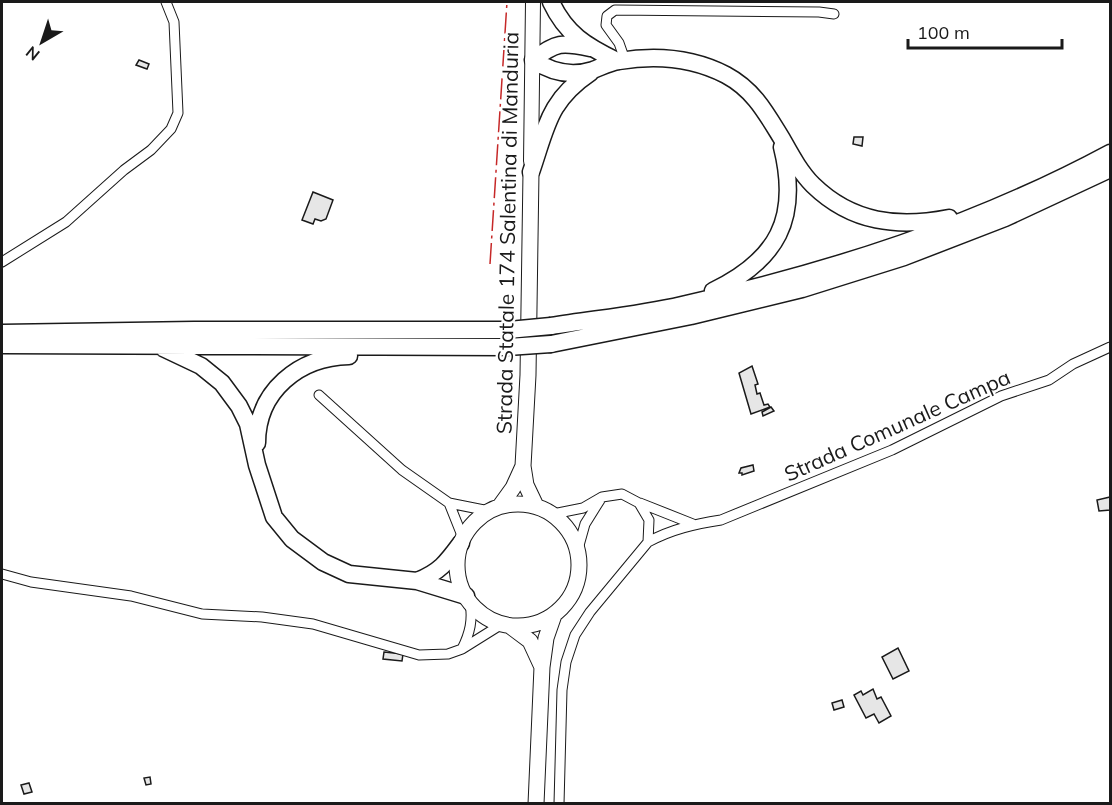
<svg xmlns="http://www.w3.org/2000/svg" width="1112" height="805" viewBox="0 0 1112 805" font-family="Mulish,sans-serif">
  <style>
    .building { fill: #e6e6e6; stroke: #1a1a1a; stroke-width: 1.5 }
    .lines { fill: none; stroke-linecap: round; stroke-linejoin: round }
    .street-casing { stroke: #1a1a1a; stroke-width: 11 }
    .secondary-casing { stroke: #1a1a1a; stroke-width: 16 }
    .primary-casing { stroke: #1a1a1a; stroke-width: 17 }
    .highway-casing { stroke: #1a1a1a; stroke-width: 19 }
    .street { stroke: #fff; stroke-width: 9 }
    .secondary { stroke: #fff; stroke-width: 14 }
    .primary { stroke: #fff; stroke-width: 15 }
    .highway { stroke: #fff; stroke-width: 16 }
    .highway-bridge-casing { stroke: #1a1a1a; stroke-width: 19; stroke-linecap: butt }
    .highway-bridge { stroke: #fff; stroke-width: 16 }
    .power { stroke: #c62828; stroke-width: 1.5; stroke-dasharray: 21 4.5 3 4.5; stroke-linecap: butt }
    .labels { text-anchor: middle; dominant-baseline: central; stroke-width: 4.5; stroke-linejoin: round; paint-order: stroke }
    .street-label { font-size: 21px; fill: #1a1a1a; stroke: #fff }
  </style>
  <rect width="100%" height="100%" fill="#fff"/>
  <path class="building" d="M 139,60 L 149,64 L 147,69 L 136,65 Z
    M 854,137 L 863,137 L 862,146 L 853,144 Z
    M 313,192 L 333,200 L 326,219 L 321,221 L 315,219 L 313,224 L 302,220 Z
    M 752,366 L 758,384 L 755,385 L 757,394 L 760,393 L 764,405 L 768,404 L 770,407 L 751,414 L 739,373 Z
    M 771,407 L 774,411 L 763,416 L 762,412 Z
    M 753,465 L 754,471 L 742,475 L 742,473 L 739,473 L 741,468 Z
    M 1110,497 L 1110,510 L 1099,511 L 1097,500 Z
    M 898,648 L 909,671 L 893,679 L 882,657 Z
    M 384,652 L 403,654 L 402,661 L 383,659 Z
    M 873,689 L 877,699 L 881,697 L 891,716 L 879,723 L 874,714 L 866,718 L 854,695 L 861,691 L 863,695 Z
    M 842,700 L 844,707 L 834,710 L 832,703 Z
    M 150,777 L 151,784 L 146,785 L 144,778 Z
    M 29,783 L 32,792 L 24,794 L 21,785 Z"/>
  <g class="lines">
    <defs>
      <path id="street" d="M 625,60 L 619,43 L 606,25 L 607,16 L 615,10 L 819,12 L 834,14
        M 2,262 L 66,222 L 124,170 L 151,150 L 171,129 L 178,113 L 174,22 L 166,2
        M 319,395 L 402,470 L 449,503 L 489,511
        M 449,503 L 463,538
        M 640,503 L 693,524
        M 553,514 L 583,508 L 602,497 L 622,494 L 639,503 L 649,520 L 648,542 L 590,612 L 575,635 L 566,662 L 562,690 L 559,804
        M 648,542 C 672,529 695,524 721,520 L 892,450 L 1001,396 L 1049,380 L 1073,364 L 1110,347
        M 578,549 L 585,524 L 600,500
        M 2,574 L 31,582 L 131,596 L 202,614 L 262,617 L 313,624 L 419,655 L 448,654 L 462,649 L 502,624
        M 462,649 C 470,633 473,620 470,602"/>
      <path id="secondary" d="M 531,161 L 533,2"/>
      <path id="primary" d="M 531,172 L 528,375 L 523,466 L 526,485 L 536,506
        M457 565a61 61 0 1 1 122 0a61 61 0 1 1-122 0Z
        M 500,506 L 513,488 L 523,466
        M 510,626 L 530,641 L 542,667
        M 536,804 L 542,667 L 546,638 L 554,615"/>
      <path id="highway" d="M 551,2 C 566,34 586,46 617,61
        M 590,48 C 562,42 556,42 533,60 C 551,72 571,77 593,70 C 601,67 610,62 619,61 C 655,55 693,58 726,75 C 754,90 766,113 782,139 C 791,155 800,172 813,185 C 852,223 898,228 949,218
        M 531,172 C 547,126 548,101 591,72
        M 713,291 C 777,260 800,219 782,147
        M 551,326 C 594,319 639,315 682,305 C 832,271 974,226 1110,153
        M 2,333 L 194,330 L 508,330
        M 551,344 L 691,316 L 802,289 L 904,257 L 1005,218 L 1110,169
        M 2,345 L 507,347
        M 163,348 L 201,366 L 222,383 L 239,406 L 248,424 L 257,465 L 274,517 L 292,539 L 323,562 L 349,574 L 417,581 L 466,596
        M 257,443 C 257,391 299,357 349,356
        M 417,581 C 440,572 447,562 461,543"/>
    </defs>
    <use href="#street" class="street-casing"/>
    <use href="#secondary" class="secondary-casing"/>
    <use href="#primary" class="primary-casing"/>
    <use href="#highway" class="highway-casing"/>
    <use href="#street" class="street"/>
    <use href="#secondary" class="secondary"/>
    <use href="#primary" class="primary"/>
    <use href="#highway" class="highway"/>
    <defs>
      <path id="highway-bridge" d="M 508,330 L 551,326
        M 507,347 L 551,344"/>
    </defs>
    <use href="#highway-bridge" class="highway-bridge-casing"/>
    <use href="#highway-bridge" class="highway-bridge"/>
    <path class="power" d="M 490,264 L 507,2"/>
  </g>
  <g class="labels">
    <g class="street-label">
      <text transform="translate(507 233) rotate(-89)">Strada Statale 174 Salentina di Manduria</text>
      <text transform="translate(897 425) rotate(-24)">Strada Comunale Campa</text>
    </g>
  </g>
  <rect width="1112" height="805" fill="none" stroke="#1a1a1a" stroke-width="6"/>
  <g transform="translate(42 42) rotate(219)" stroke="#ffffff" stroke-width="4.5" paint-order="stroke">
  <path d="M0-4.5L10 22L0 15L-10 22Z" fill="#1a1a1a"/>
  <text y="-9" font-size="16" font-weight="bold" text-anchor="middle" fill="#1a1a1a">N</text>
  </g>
  <path d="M908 39v9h154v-9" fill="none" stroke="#1a1a1a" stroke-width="3"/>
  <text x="917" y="39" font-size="18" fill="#1a1a1a" stroke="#ffffff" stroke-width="4.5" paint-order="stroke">100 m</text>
</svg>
